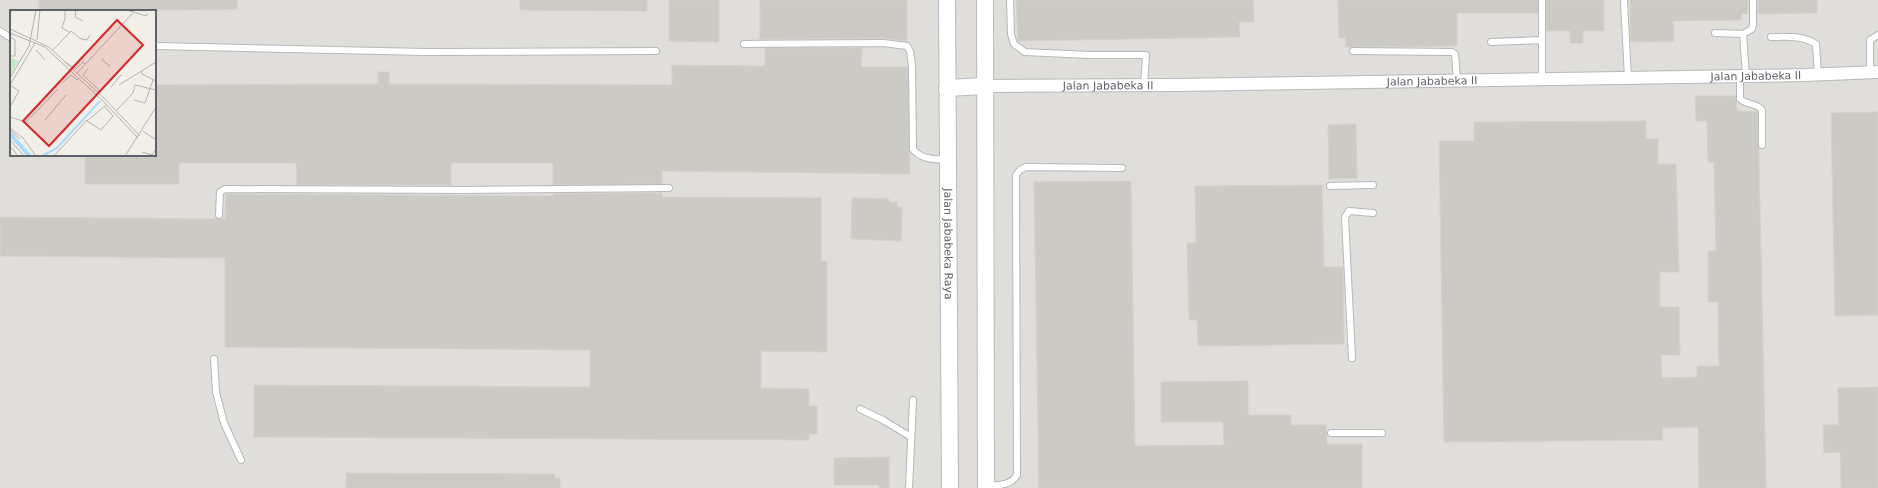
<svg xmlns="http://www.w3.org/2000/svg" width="1878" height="488" viewBox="0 0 1878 488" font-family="'DejaVu Sans',sans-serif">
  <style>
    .industrial { fill: #e0deda; fill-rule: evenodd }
    .building { fill: #cccac5; stroke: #d6d1c6 }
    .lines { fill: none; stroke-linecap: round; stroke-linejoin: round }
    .service-casing { stroke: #b5b8bc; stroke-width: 8 }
    .minor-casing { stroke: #b5b8bc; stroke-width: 14 }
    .secondary-casing { stroke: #b6babf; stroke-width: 18 }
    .service { stroke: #fff; stroke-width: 6 }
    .minor { stroke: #fff; stroke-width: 12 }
    .secondary { stroke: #fff; stroke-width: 16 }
    .labels { text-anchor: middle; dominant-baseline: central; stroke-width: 3.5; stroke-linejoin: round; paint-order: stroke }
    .street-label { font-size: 11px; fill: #5f6368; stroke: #fff }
    .inset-river { fill: none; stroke: #aadaff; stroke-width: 2 }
    .inset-road { fill: none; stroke: #b3b3b1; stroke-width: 1 }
    .view { fill: #d62828; fill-opacity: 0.15; stroke: #d62828; stroke-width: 2 }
    .inset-edge { fill: none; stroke: #5f6368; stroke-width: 2 }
  </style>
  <rect width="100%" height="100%" fill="#f1efe8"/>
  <path class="industrial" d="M 0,0 L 1878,0 L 1878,488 L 0,488 ZM 11,11 L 155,11 L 155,155 L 11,155 Z"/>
  <path class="building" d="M 39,0 L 237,0 L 237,9 L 39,11 Z
    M 520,0 L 647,0 L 647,11 L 520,10 Z
    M 669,0 L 719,0 L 719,42 L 669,41 Z
    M 760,0 L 907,0 L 907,41 L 883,38 L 760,39 Z
    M 1016,0 L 1253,0 L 1254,22 L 1239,22 L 1240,37 L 1018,41 Z
    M 1338,0 L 1538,0 L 1538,13 L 1457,13 L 1457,46 L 1346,47 L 1345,38 L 1339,38 Z
    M 1546,0 L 1604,0 L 1604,31 L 1583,31 L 1583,43 L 1570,43 L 1570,31 L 1546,31 Z
    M 1630,0 L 1748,0 L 1748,14 L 1741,14 L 1741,20 L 1673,21 L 1674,41 L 1631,42 Z
    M 1758,0 L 1817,0 L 1817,13 L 1758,14 Z
    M 765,48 L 862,48 L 861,67 L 908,67 L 910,174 L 662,171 L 662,184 L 553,185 L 553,163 L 451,163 L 451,185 L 297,185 L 296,163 L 179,163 L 179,184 L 85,184 L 85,155 L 155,155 L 155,85 L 378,84 L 378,72 L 389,72 L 389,84 L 672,85 L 672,65 L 765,66 Z
    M 1695,96 L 1736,96 L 1737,111 L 1758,112 L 1766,488 L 1699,488 L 1698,427 L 1662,428 L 1663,440 L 1444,442 L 1439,141 L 1474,141 L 1474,122 L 1646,121 L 1646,139 L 1658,139 L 1658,164 L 1676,164 L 1679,272 L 1660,272 L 1660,307 L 1679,307 L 1680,355 L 1661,355 L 1662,378 L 1697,377 L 1697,366 L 1719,366 L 1718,302 L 1708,302 L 1708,251 L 1716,251 L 1714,162 L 1708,162 L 1707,121 L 1696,121 Z
    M 1878,112 L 1878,315 L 1835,316 L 1831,113 Z
    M 1356,124 L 1357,178 L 1329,179 L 1328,125 Z
    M 1131,181 L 1135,446 L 1224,445 L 1223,422 L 1161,422 L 1161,382 L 1248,381 L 1248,415 L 1291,415 L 1291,425 L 1326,425 L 1327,444 L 1362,444 L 1362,488 L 1039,488 L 1034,182 Z
    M 1322,185 L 1324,267 L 1343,267 L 1344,344 L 1198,346 L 1197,320 L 1189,320 L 1187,243 L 1196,243 L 1195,186 Z
    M 662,193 L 662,197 L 821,198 L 821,261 L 827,261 L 827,352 L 761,351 L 761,388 L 809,389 L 809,406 L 817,406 L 817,434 L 809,434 L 809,440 L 254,437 L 254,385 L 590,387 L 590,350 L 225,347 L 225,258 L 0,256 L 0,217 L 225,219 L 226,194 L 553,196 L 553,194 Z
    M 852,198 L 889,199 L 889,202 L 897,202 L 897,207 L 902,207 L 901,241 L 851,239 Z
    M 1878,387 L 1878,488 L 1841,488 L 1840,452 L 1824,453 L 1823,425 L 1839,425 L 1838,388 Z
    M 889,457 L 889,488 L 879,488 L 879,485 L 834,485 L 834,458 Z
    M 346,473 L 555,474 L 555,478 L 560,478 L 560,488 L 346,488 Z"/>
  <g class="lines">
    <defs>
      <path id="service" d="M 1010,0 L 1011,34 L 1014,44 L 1025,52 L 1090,55 L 1146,55 L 1144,85
        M 1542,0 L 1542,79
        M 1624,2 L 1628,78
        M 0,31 L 11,38
        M 1715,33 L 1743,34 L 1752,29 L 1753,24 L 1753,0
        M 1743,34 L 1746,76
        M 1771,37 C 1786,37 1803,35 1816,44 L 1818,75
        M 1491,42 L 1542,40
        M 744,44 L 883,43 L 907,46 L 910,51 L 912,66 L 913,149 C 921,160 935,159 947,160
        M 155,46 L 426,52 L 656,51
        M 1353,51 L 1452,52 L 1455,54 L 1457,80
        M 1870,72 L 1870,40 L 1878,35
        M 1740,76 L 1740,99 C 1746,105 1757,103 1762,110 L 1762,145
        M 1330,186 L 1373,185
        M 219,215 L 220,192 L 225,189 L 463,190 L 669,188
        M 1352,358 L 1345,217 L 1349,211 L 1373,213
        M 214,359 L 216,392 L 224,423 L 241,460
        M 860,409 L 883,420 L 911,437
        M 1331,433 L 1382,433
        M 987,486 C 999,485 1010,486 1017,475 L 1016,175 L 1020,170 L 1026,167 L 1122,168
        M 909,488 L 913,400"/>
      <g id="minor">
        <path id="s1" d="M 985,86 L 1178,85 L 1805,75 L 1878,72"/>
      </g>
      <g id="secondary">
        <path id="s2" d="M 947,0 L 950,488"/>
        <path d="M 985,0 L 986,488"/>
        <path d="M 947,88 L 985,86"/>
      </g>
    </defs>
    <use href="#service" class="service-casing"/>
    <use href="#minor" class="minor-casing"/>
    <use href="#secondary" class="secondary-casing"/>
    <use href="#service" class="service"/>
    <use href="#minor" class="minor"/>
    <use href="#secondary" class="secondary"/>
  </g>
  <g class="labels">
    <g class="street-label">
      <text stroke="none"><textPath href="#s1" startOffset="771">Jalan Jababeka II</textPath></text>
      <text stroke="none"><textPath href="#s1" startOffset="447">Jalan Jababeka II</textPath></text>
      <text stroke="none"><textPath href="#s1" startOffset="123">Jalan Jababeka II</textPath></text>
      <text stroke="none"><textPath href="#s2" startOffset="244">Jalan Jababeka Raya</textPath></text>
    </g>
  </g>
  <g transform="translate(10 10)">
    <rect width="146" height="146" fill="#f1efe8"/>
    <path d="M 0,48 L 9,51 L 0,66 Z" fill="#c5e8c5"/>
    <path d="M 0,122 L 4,125 L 22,146 L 17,146 L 0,127 Z" fill="#aadaff"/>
    <path class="inset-river" d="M 32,146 L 47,138 L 90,91"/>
    <path class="inset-road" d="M 55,0 L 55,9 L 52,18 L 59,22M 66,0 L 65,7 L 73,11M 117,0 L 136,6 L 138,4M 0,19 L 1,0M 0,19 L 39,37 L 96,90 L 130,126M 0,23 L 35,37 L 94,92 L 128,128M 0,27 L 5,30 L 5,46 L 0,46M 27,30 L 30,0M 26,40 L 35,50M 43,40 L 61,21 L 71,29 L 77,30 L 80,25M 93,48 L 92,50 L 100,56M 55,52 L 66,59 L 73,52 L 75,54M 78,59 L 73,65 L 89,80 L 88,83M 132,61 L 132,64 L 146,71M 67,63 L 123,3M 0,68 L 19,36 L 26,0M 52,73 L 61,65 L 67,70 L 69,68M 0,75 L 25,33M 109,75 L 146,52M 101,77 L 112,64M 124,90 L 135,93 L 143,70M 94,96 L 103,106 L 91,120 L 77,111 L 96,95M 0,97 L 9,81 L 0,75M 107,100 L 123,83 L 125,75 L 146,80M 0,107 L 16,112 L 48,79M 35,110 L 56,85M 0,118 L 13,128 L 26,146M 0,120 L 10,129M 133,121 L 146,130M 0,130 L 14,146M 0,136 L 8,146M 132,142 L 142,145 L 146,139M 44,146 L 77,110M 115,146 L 146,97"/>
    <path class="view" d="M 107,10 L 133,35 L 39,136 L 13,111 Z"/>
    <rect width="146" height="146" class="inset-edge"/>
  </g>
</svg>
